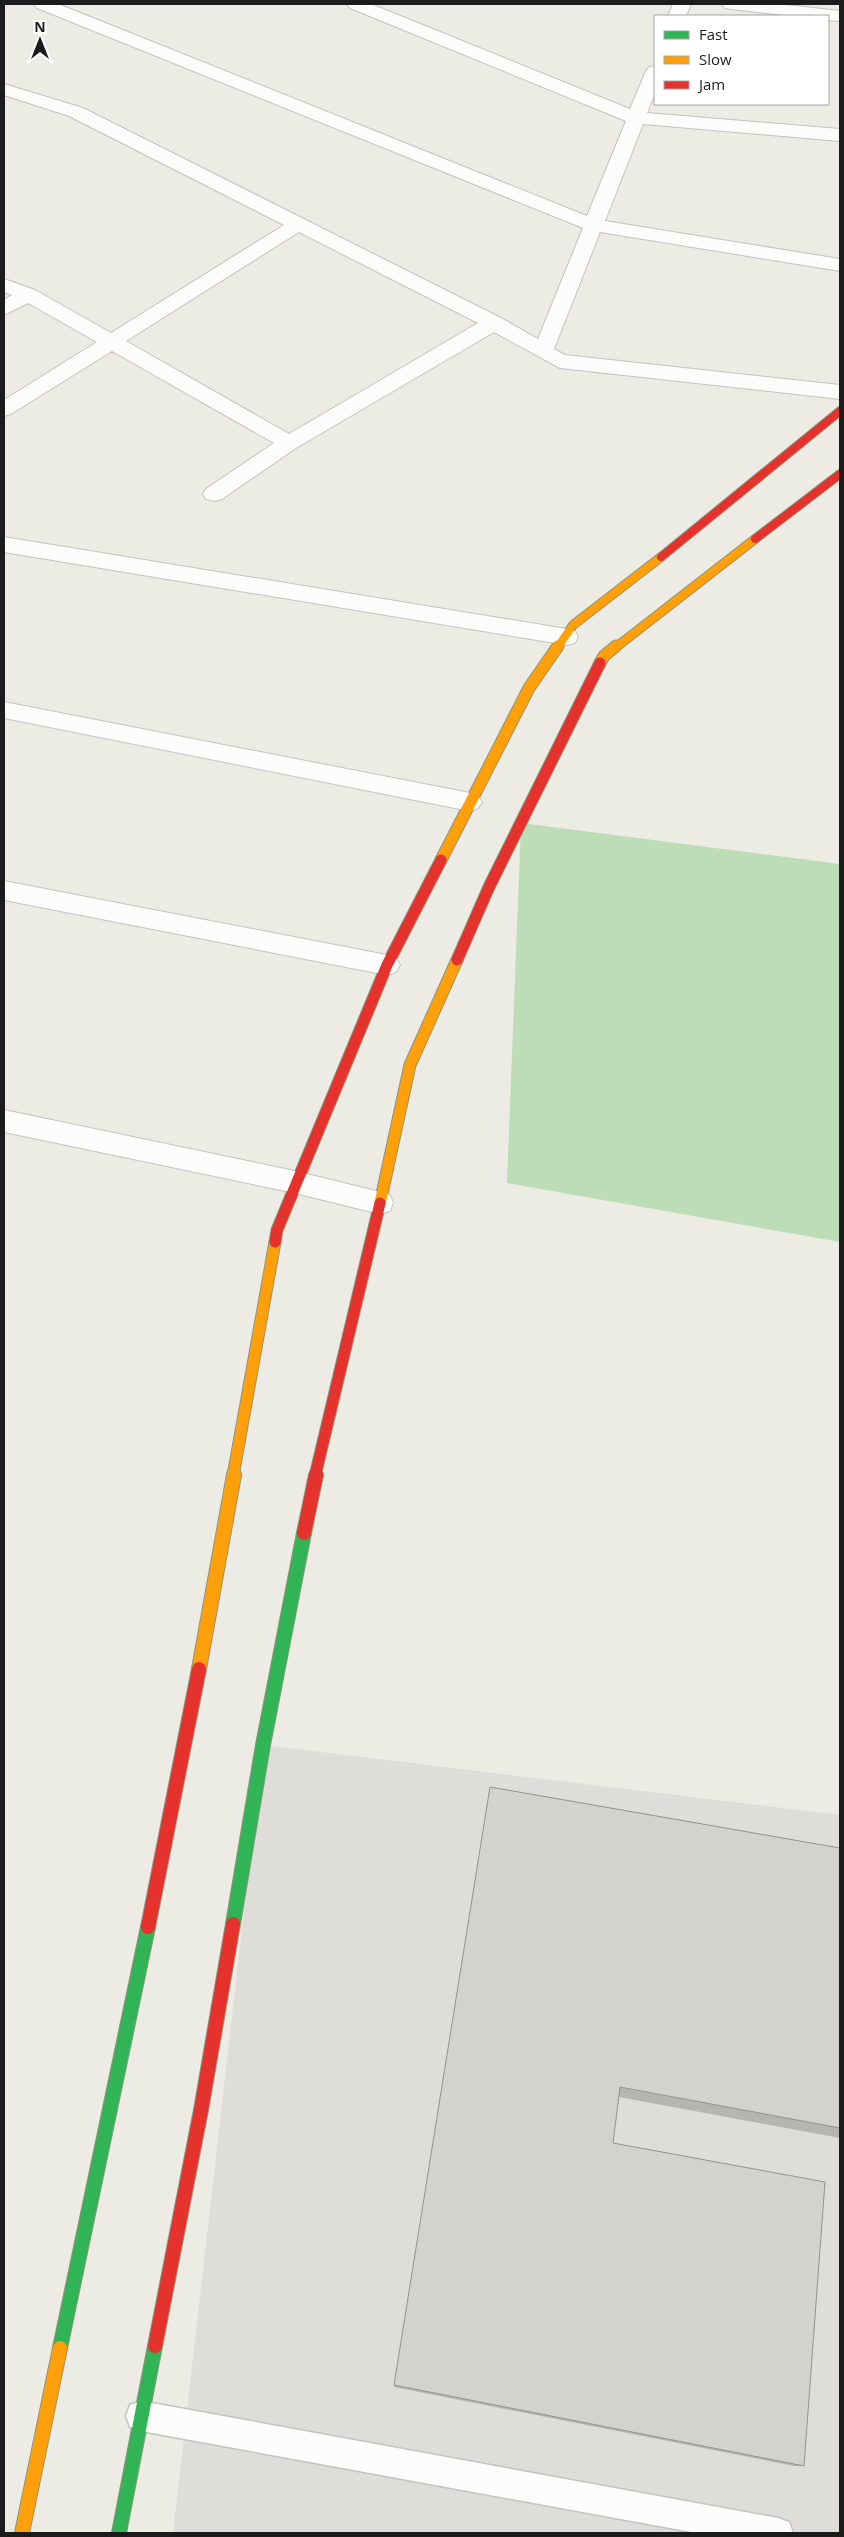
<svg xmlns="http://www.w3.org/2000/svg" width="844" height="2537" viewBox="0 0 844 2537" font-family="'Open Sans',sans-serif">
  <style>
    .residential { fill: #deddda }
    .forest { fill: #bdddb7 }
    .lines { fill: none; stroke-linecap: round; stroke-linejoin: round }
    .lane-casing { stroke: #c4c3c0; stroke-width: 3 }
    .street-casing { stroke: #c4c3c0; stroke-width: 2 }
    .fast-casing { stroke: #8f967c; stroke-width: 16 }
    .slow-far2-casing { stroke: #8f967c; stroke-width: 10 }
    .slow-far1-casing { stroke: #8f967c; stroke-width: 13 }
    .slow-casing { stroke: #8f967c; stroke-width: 16 }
    .jam-far2-casing { stroke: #8f967c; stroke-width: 10 }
    .jam-far1-casing { stroke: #8f967c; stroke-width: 13 }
    .jam-casing { stroke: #8f967c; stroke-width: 16 }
    .lane { fill: #fcfcfb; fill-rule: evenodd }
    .street { fill: #fcfcfb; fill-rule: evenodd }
    .fast { stroke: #30b455; stroke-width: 14 }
    .slow-far2 { stroke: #ff9f0a; stroke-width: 8 }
    .slow-far1 { stroke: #ff9f0a; stroke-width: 11 }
    .slow { stroke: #ff9f0a; stroke-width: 14 }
    .jam-far2 { stroke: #e5322d; stroke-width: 8 }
    .jam-far1 { stroke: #e5322d; stroke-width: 11 }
    .jam { stroke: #e5322d; stroke-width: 14 }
    .wall { fill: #b6b5af }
    .building { fill: #d4d2cc; stroke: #94938f }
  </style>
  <rect width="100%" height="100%" fill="#ecebe4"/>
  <path class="residential" d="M 263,1745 L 840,1815 L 840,2533 L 173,2533 Z"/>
  <path class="forest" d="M 521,823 L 840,864 L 840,1242 L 507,1183 Z"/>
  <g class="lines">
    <defs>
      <path id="lane" d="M 141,2401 L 778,2518 L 789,2522 L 793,2533 L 697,2533 L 141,2431 L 130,2427 L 126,2416 L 130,2405 Z"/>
      <path id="street" d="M 34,4 L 58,4 L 587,216 L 626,121 L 350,8 L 347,4 L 371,4 L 630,109 L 646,71 L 649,67 L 655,66 L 655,93 L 647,113 L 840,129 L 840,141 L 643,124 L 605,221 L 840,259 L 840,271 L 600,232 L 554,349 L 565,355 L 840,385 L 840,399 L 560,368 L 494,332 L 296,448 L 222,499 L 214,501 L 206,499 L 203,494 L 206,489 L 274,443 L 112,351 L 11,414 L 4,416 L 4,400 L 97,342 L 28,303 L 4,315 L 4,300 L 12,295 L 4,292 L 4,279 L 35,290 L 111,333 L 284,225 L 69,116 L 4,95 L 4,84 L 83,108 L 501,318 L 538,339 L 583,228 L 37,8 ZM 299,232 L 478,323 L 289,434 L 126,341 Z
        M 673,4 L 691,4 L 686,16 L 668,16 Z
        M 722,4 L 777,4 L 840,11 L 840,21 L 828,20 L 828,16 L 794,16 L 731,9 L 725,8 Z
        M 4,537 L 567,629 L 575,631 L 578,637 L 575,643 L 567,645 L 4,552 Z
        M 4,702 L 470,793 L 478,796 L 482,802 L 478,808 L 470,811 L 4,718 Z
        M 4,881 L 387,955 L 396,958 L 400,965 L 396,972 L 387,975 L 4,900 Z
        M 4,1110 L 295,1171 L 380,1192 L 390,1195 L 393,1203 L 390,1211 L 380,1214 L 295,1193 L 4,1132 Z"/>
      <path id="fast" d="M 233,1924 L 263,1745 L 304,1533
        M 60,2348 L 148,1927
        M 119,2533 L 155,2346"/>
      <path id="slow-far2" d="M 557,648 L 573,625 L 661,557
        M 615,648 L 755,539"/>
      <path id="slow-far1" d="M 600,663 L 604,656 L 616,646
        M 441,860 L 529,688 L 558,646
        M 380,1203 L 410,1065 L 457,960
        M 233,1476 L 275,1242"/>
      <path id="slow" d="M 199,1669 L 234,1475
        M 22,2533 L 60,2348"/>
      <path id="jam-far2" d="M 755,539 L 840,474
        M 661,557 L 840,411"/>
      <path id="jam-far1" d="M 457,960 L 489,887 L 600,663
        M 275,1242 L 277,1230 L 387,965 L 441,860
        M 315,1476 L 380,1203"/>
      <path id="jam" d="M 304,1533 L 316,1475
        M 148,1927 L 199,1669
        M 155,2346 L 201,2110 L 233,1924"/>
    </defs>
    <use href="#lane" class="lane-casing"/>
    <use href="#street" class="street-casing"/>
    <use href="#fast" class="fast-casing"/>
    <use href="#slow-far2" class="slow-far2-casing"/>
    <use href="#slow-far1" class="slow-far1-casing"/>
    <use href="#slow" class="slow-casing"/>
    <use href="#jam-far2" class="jam-far2-casing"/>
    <use href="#jam-far1" class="jam-far1-casing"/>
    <use href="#jam" class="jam-casing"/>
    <use href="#lane" class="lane"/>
    <use href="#street" class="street"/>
    <use href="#fast" class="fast"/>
    <use href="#slow-far2" class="slow-far2"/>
    <use href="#slow-far1" class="slow-far1"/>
    <use href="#slow" class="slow"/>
    <use href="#jam-far2" class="jam-far2"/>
    <use href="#jam-far1" class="jam-far1"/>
    <use href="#jam" class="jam"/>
  </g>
  <path class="wall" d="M 490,1787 L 840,1848 L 840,2138 L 619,2097 L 613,2143 L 804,2466 L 794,2466 L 394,2387 L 394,2385 Z"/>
  <path class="building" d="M 490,1787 L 840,1848 L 840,2128 L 620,2087 L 613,2143 L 825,2182 L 804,2466 L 394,2385 Z"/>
  <rect width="844" height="2537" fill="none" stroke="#1c1c1c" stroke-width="10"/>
  <rect x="654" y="15" width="175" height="90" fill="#ffffff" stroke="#a4a4a4"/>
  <rect x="664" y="31" width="25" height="8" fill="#30b455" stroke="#a4a4a4"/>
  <text x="699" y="40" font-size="15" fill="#1c1c1c">Fast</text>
  <rect x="664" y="56" width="25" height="8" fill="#ff9f0a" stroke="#a4a4a4"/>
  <text x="699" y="65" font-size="15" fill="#1c1c1c">Slow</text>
  <rect x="664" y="81" width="25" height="8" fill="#e5322d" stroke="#a4a4a4"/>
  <text x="699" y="90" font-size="15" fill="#1c1c1c">Jam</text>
  <g transform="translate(40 40)" stroke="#ffffff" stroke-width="4" paint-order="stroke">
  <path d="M0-4L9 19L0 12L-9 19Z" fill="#1c1c1c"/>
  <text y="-8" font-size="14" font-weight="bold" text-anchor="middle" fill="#1c1c1c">N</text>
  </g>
</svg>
